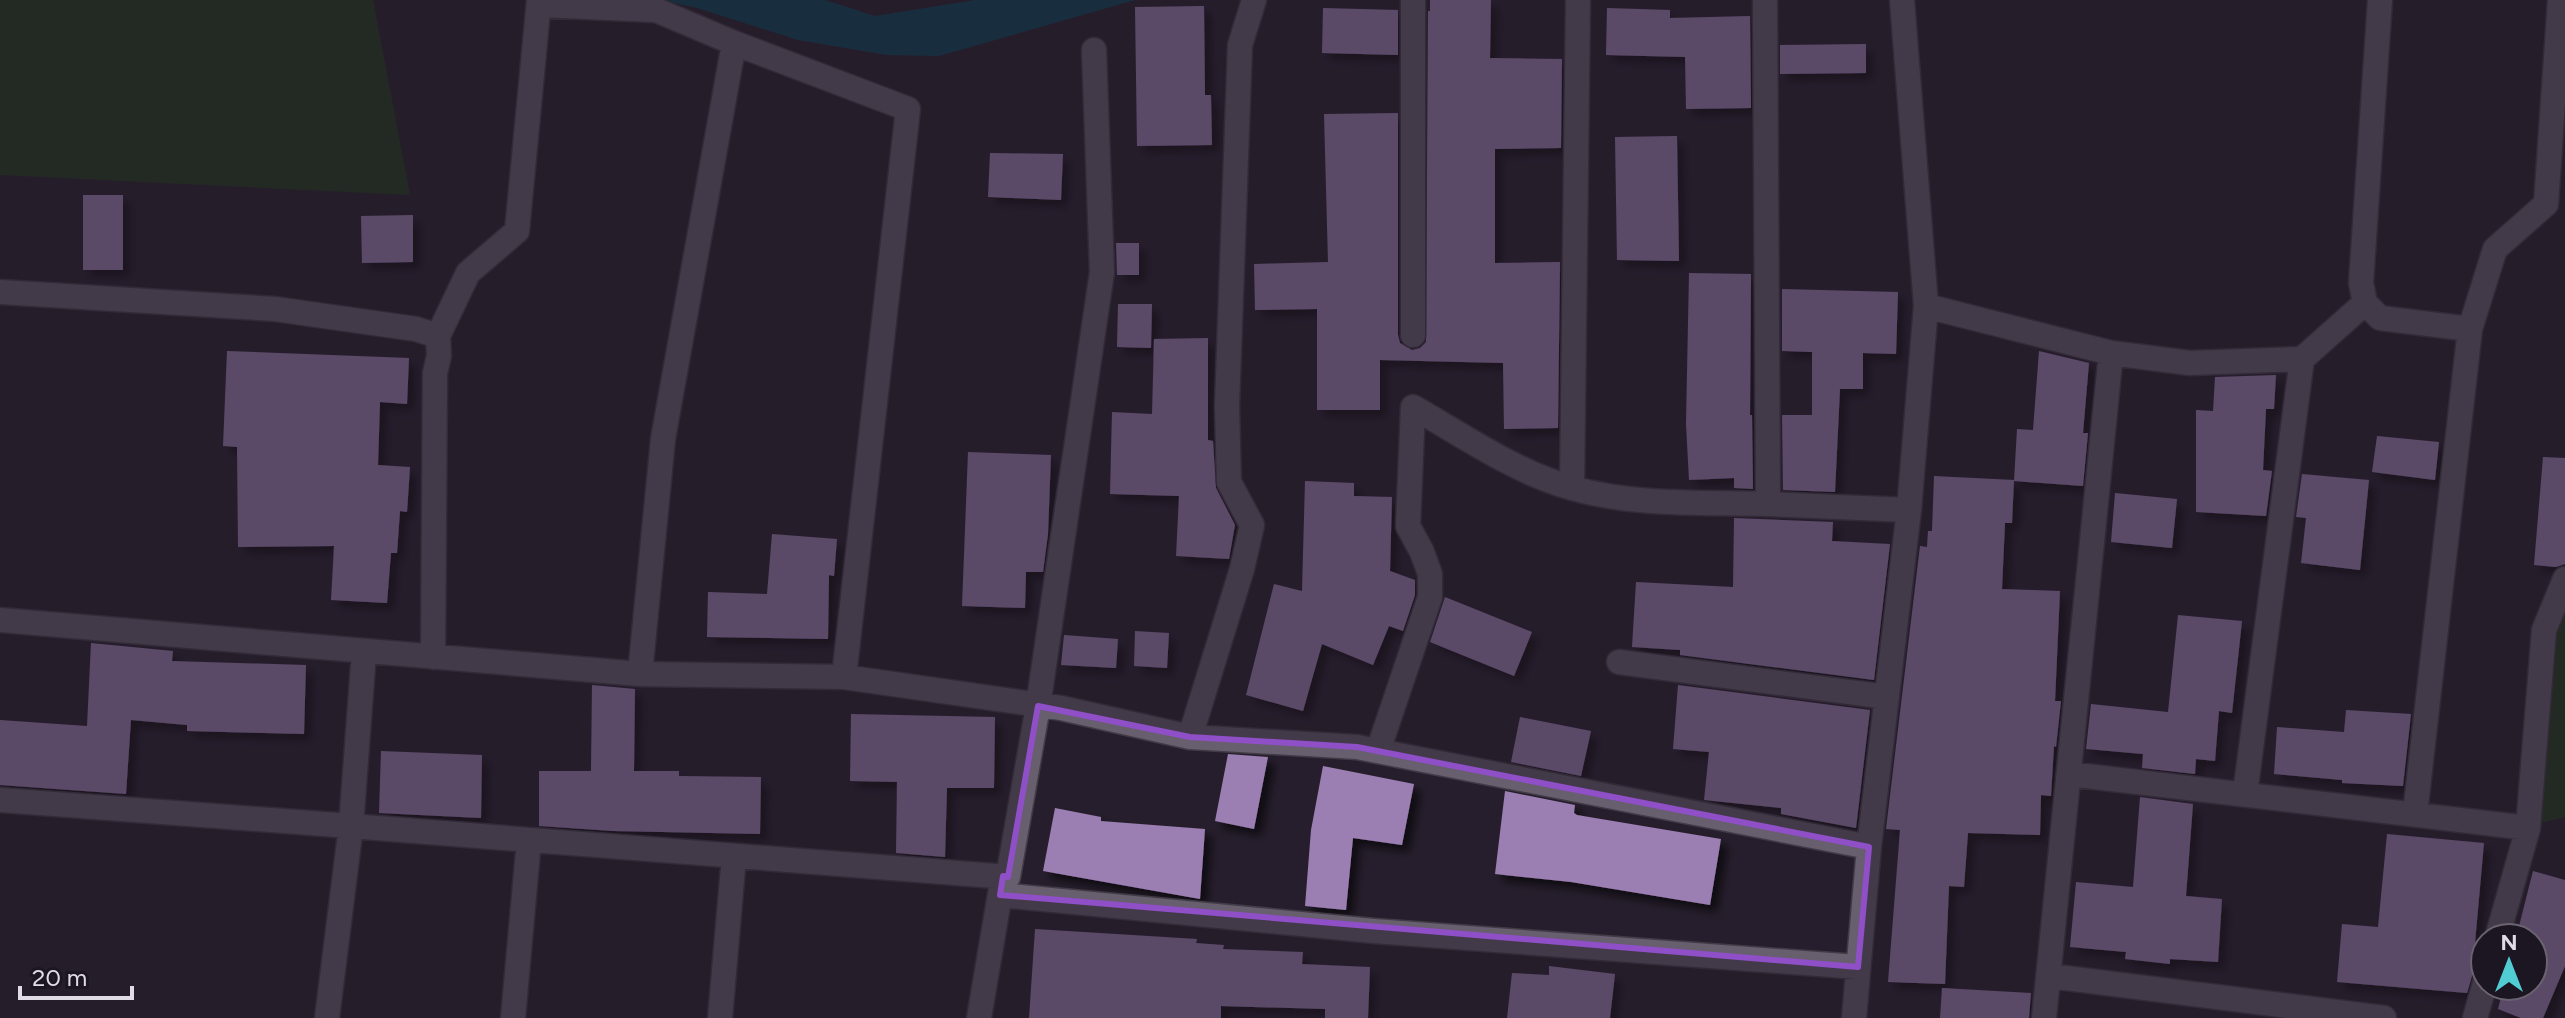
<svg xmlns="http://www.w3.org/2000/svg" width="2565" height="1018" viewBox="0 0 2565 1018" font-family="Figtree,sans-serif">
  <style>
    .green { fill: #1f3a19 }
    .water { fill: #084357 }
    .building { fill: #9c7fb2; filter: url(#shadow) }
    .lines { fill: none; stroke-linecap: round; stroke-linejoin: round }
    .street-casing { stroke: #413b46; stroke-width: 27 }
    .street { stroke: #675e6e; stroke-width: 24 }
    .marked { fill: none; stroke: #8f4fc7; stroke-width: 6; stroke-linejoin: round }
  </style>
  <defs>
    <filter id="shadow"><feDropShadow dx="7" dy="7" stdDeviation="4" flood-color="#0009"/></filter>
  </defs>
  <rect width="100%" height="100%" fill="#261e2c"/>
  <path class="green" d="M 0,0 L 373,0 L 410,195 L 0,175 Z
    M 2565,599 L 2565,817 L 2541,823 L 2549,636 Z"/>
  <path class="water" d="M 660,0 L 825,0 L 875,16 L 975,0 L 1135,0 L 939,56 L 887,55 L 798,40 L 697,8 Z"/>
  <path class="building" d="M 1430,0 L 1491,0 L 1490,58 L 1562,59 L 1561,148 L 1495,149 L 1495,263 L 1560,262 L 1558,428 L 1504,429 L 1503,363 L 1380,360 L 1380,410 L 1317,410 L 1317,309 L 1255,310 L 1254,264 L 1328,262 L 1324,114 L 1398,113 L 1398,335 L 1400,343 L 1412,350 L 1420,348 L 1426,342 L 1428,11 L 1430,11 Z
    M 1204,6 L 1205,95 L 1211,95 L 1212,145 L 1137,146 L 1135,7 Z
    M 1323,8 L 1398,10 L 1398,55 L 1322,53 Z
    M 1607,8 L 1670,10 L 1670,18 L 1750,16 L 1751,108 L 1686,109 L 1685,57 L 1606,55 Z
    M 1866,44 L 1866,73 L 1780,74 L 1780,45 Z
    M 1677,136 L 1679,261 L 1617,260 L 1615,137 Z
    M 990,153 L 1063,154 L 1061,200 L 988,197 Z
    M 83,195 L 123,195 L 123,270 L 83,270 Z
    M 413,215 L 413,262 L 362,263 L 361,216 Z
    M 1116,243 L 1139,243 L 1139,275 L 1117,275 Z
    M 1689,273 L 1751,274 L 1750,415 L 1752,415 L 1753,489 L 1734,488 L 1734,478 L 1689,480 L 1686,424 Z
    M 1782,289 L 1898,292 L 1896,354 L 1863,353 L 1863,389 L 1840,389 L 1835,492 L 1783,490 L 1782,415 L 1812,415 L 1812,352 L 1782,351 Z
    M 1118,304 L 1152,304 L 1151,348 L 1117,347 Z
    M 1208,338 L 1208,440 L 1213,441 L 1216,488 L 1235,525 L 1229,559 L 1176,556 L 1179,496 L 1110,494 L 1112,412 L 1152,414 L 1154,339 Z
    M 227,351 L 409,358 L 407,404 L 380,402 L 378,465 L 410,467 L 407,512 L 400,511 L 397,553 L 391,553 L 387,603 L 331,600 L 334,546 L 238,547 L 237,447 L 223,446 Z
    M 2039,351 L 2089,363 L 2083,433 L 2088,433 L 2083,486 L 2014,481 L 2017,429 L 2033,430 Z
    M 2276,375 L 2274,409 L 2266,409 L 2263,470 L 2272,471 L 2266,516 L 2196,512 L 2196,410 L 2213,411 L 2215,377 Z
    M 2377,436 L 2439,442 L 2435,480 L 2372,472 Z
    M 968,452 L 1051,455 L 1048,534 L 1043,572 L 1026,572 L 1025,608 L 962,606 Z
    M 2543,457 L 2565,458 L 2565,564 L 2556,567 L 2534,565 Z
    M 2302,474 L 2369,480 L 2360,570 L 2301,563 L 2306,518 L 2296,517 Z
    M 1934,476 L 2014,480 L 2012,523 L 2005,523 L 2002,589 L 2060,591 L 2055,701 L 2061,701 L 2056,747 L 2054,746 L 2051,796 L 2041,795 L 2040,835 L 1968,833 L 1964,887 L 1949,886 L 1945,984 L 1888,982 L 1900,830 L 1886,829 L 1920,546 L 1927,547 L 1928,531 L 1932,531 Z
    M 1305,481 L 1354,483 L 1354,496 L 1392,497 L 1390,571 L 1415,580 L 1415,595 L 1403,631 L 1389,626 L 1373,665 L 1322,644 L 1303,711 L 1246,695 L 1274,584 L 1302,591 Z
    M 2115,493 L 2177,499 L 2172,548 L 2111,542 Z
    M 1734,518 L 1833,522 L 1832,541 L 1890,544 L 1874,680 L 1680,655 L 1680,650 L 1632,647 L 1636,582 L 1733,587 Z
    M 772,534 L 837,539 L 834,576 L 829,575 L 828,639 L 707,637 L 708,592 L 767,594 Z
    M 1445,597 L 1532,632 L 1514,676 L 1430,642 Z
    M 2178,615 L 2242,621 L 2232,713 L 2219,711 L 2215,761 L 2196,759 L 2195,774 L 2142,768 L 2143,754 L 2086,749 L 2091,704 L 2168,712 Z
    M 1135,631 L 1169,633 L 1167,668 L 1134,666 Z
    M 1064,635 L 1118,639 L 1116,668 L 1061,665 Z
    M 91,643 L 173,651 L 172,661 L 306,665 L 304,734 L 187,731 L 187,725 L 131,720 L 126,794 L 0,785 L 0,720 L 87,726 Z
    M 592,685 L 635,689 L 634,771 L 679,771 L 679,776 L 761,777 L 760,834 L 613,831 L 539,826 L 539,771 L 591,771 Z
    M 1678,685 L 1870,710 L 1856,828 L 1781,814 L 1781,808 L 1704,800 L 1709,752 L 1673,749 Z
    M 2346,710 L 2411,714 L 2403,786 L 2342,783 L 2342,780 L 2274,774 L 2277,727 L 2344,732 Z
    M 851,714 L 995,717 L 994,788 L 947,788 L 945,857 L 896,853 L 897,782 L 850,781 Z
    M 1520,717 L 1591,731 L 1581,776 L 1511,762 Z
    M 381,751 L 482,755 L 481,818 L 379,813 Z
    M 1228,754 L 1268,757 L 1254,829 L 1215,821 Z
    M 1323,766 L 1414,784 L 1402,845 L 1353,838 L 1346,910 L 1305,906 L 1311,830 Z
    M 1505,791 L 1575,805 L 1574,813 L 1577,815 L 1721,839 L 1710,905 L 1571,882 L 1495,874 Z
    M 2140,797 L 2193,804 L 2186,896 L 2222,899 L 2218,962 L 2170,959 L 2170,964 L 2125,959 L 2126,952 L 2070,947 L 2076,882 L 2133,887 Z
    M 1055,808 L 1101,817 L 1101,821 L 1205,829 L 1200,899 L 1043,871 Z
    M 2387,834 L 2484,843 L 2472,976 L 2467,993 L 2337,982 L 2342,924 L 2378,927 Z
    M 2533,871 L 2565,880 L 2565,966 L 2543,1018 L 2521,1018 L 2498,1009 L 2504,986 L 2533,986 L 2533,938 L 2516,938 Z
    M 1035,929 L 1197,939 L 1196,943 L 1224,945 L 1223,949 L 1303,952 L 1302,964 L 1370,967 L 1368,1018 L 1325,1018 L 1325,1009 L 1221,1006 L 1221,1018 L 1029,1018 Z
    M 1549,966 L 1615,974 L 1610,1018 L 1507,1018 L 1512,973 L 1549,975 Z
    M 1942,988 L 2031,993 L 2029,1018 L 1940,1018 Z"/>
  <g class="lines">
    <defs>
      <path id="street" d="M 1413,0 L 1413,335
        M 1765,0 L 1768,504 L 1909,510 L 1869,847 L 1854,1018
        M 1902,0 L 1926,306 L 2111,353 L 2190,363 L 2302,359 L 2365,303
        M 2380,0 L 2361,283 L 2365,303 L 2380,318 L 2470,329
        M 539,5 L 656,10 L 734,43 L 908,109 L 844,677
        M 0,292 L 275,309 L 416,329 L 438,336 L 439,356 L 435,373 L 433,657
        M 438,336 L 468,273 L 517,231 L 539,0
        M 1572,488 L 1578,0
        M 1909,510 L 1926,306
        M 0,620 L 640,674 L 844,677 L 1061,708 L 1190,737 L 1357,747 L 1869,847
        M 364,652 L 351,826 L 1008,877 L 1038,706 L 1102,272 L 1094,50
        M 1619,662 L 1887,697
        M 640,674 L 663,439 L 734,43
        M 1190,737 L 1242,569 L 1252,525 L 1229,482 L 1227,406 L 1240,45 L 1254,0
        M 1378,751 L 1430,597 L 1430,574 L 1422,552 L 1408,526 L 1413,407 C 1464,436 1515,472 1572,488 C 1635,506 1703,502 1768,504
        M 2069,774 L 2528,828
        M 2245,794 L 2302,359
        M 0,800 L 351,826 L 327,1018
        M 2415,814 L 2470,329 L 2495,249 L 2546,204 L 2560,0
        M 1000,895 L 1374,931 L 1858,967
        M 2497,938 L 2528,828 L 2544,630 L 2565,579
        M 2050,976 L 2384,1018
        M 513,1018 L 529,840
        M 720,1018 L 734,856
        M 979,1018 L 1002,882
        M 2044,1018 L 2111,353
        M 2475,1018 L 2485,983"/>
    </defs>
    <use href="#street" class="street-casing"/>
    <use href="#street" class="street"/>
  </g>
  <path d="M0 0H2565V1018H0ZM 1038,706 L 1190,737 L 1357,747 L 1869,847 L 1858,967 L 1000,895 L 1003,876 L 1008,877 Z" fill="#261e2c" fill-opacity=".55" fill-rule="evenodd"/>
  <path class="marked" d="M 1038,706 L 1190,737 L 1357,747 L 1869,847 L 1858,967 L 1000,895 L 1003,876 L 1008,877 Z"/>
  <g transform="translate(2509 962)"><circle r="38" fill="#1c1522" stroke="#6b6470" stroke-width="2"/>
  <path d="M0-6L14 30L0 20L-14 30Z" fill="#51ccd2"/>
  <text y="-12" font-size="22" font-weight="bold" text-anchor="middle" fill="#e1dbe5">N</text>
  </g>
  <path d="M20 986v12h112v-12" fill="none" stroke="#e1dbe5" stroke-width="4"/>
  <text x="32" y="986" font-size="24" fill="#e1dbe5" stroke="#1c1522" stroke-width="6" paint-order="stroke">20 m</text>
</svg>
